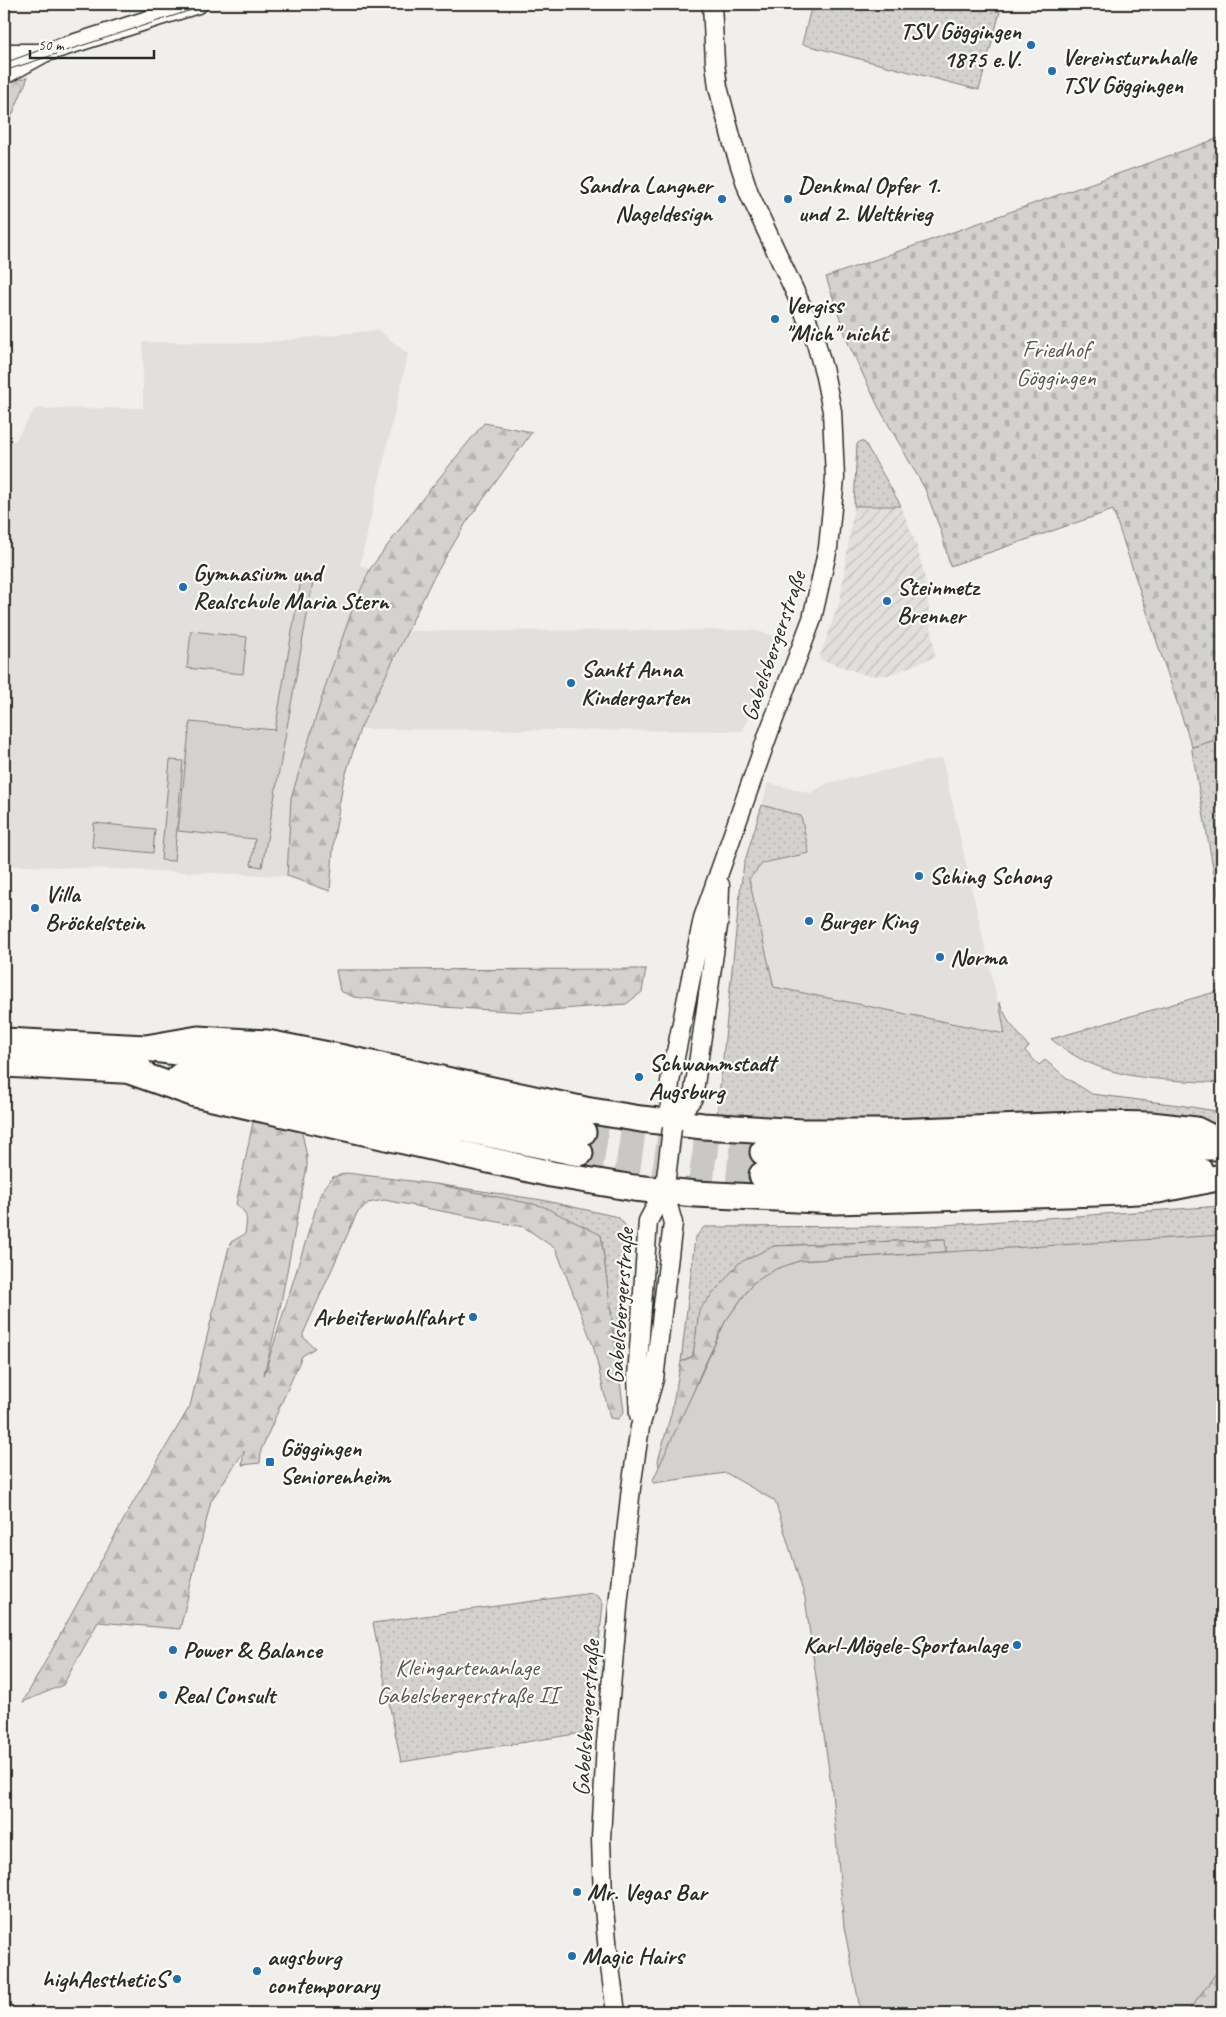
<svg xmlns="http://www.w3.org/2000/svg" width="1226" height="2017" viewBox="0 0 1226 2017" font-family="Caveat,sans-serif">
  <style>
    .built { fill: #e1e0dc }
    .industrial { fill: url(#industrial-furrows) }
    .grass { fill: url(#grass-dots); stroke: #7f7e7d }
    .forest { fill: url(#forest-firs); stroke: #7f7e7d }
    .cemetery { fill: url(#cemetery-stones); stroke: #7f7e7d }
    .park { fill: url(#park-crowns); stroke: #7f7e7d }
    .pitch { fill: #d3d2cf; stroke: #7f7e7d }
    .lines { fill: none; stroke-linecap: round; stroke-linejoin: round }
    .highway-tunnel { stroke: #c9c8c5; stroke-width: 25; stroke-dasharray: 25 12; stroke-linecap: butt }
    .minor-casing { stroke: #2b2b2b; stroke-width: 21 }
    .highway-casing { stroke: #2b2b2b; stroke-width: 29 }
    .minor { stroke: #fdfcf7; stroke-width: 18 }
    .highway { stroke: #fdfcf7; stroke-width: 25 }
    .tram { stroke: #2b2b2b; stroke-width: 1 }
    .minor-bridge-casing { stroke: #2b2b2b; stroke-width: 21; stroke-linecap: butt }
    .minor-bridge { stroke: #fdfcf7; stroke-width: 18 }
    .poi-dot { fill: #1f6fb2; stroke: #fdfcf7; stroke-width: 2 }
    .labels { text-anchor: middle; dominant-baseline: central; stroke-width: 4.5; stroke-linejoin: round; paint-order: stroke }
    .poi-label { font-size: 24px; font-weight: bold; fill: #2b2b2b; stroke: #fdfcf7; text-anchor: start }
    .park-label { font-size: 24px; fill: #555554; stroke: #fdfcf7 }
    .street-label { font-size: 24px; fill: #2b2b2b; stroke: #fdfcf7 }
  </style>
  <defs>
    <pattern id="industrial-furrows" width="10" height="10" patternUnits="userSpaceOnUse" patternTransform="scale(1.25)"><rect width="10" height="10" fill="#e1e0dc"/><path d="M-1 1l2-2M0 10L10 0M9 11l2-2" fill="none" stroke="#c1c0bd"/></pattern>
    <pattern id="grass-dots" width="8" height="8" patternUnits="userSpaceOnUse" patternTransform="scale(1.25)"><rect width="8" height="8" fill="#d3d2cf"/><path d="M2 2h.1M6 6h.1" fill="none" stroke="#b5b4b2" stroke-width="1.8" stroke-linecap="round"/></pattern>
    <pattern id="forest-firs" width="22" height="20" patternUnits="userSpaceOnUse" patternTransform="scale(1.25)"><rect width="22" height="20" fill="#d3d2cf"/><path d="M5 1l3.5 6h-7zM16 11l3.5 6h-7z" fill="#b5b4b2"/></pattern>
    <pattern id="cemetery-stones" width="16" height="16" patternUnits="userSpaceOnUse" patternTransform="scale(1.25)"><rect width="16" height="16" fill="#d3d2cf"/><path d="M2 7V4a2 2 0 0 1 4 0v3zM10 15v-3a2 2 0 0 1 4 0v3z" fill="#b5b4b2"/></pattern>
    <pattern id="park-crowns" width="20" height="18" patternUnits="userSpaceOnUse" patternTransform="scale(1.25)"><rect width="20" height="18" fill="#d3d2cf"/><path d="M2 6a3 3 0 1 1 6 0M12 15a3 3 0 1 1 6 0" fill="none" stroke="#b5b4b2"/></pattern>
  </defs>
  <rect width="100%" height="100%" fill="#f0efeb"/>
  <filter id="ink" filterUnits="userSpaceOnUse"><feTurbulence type="fractalNoise" baseFrequency=".02" numOctaves="2"/><feDisplacementMap in="SourceGraphic" scale="10" xChannelSelector="R" yChannelSelector="G"/><feConvolveMatrix kernelMatrix="1 2 1 2 8 2 1 2 1" color-interpolation-filters="sRGB"/></filter>
  <g filter="url(#ink)">
    <path class="built" d="M 378,330 L 408,354 L 360,565 L 370,569 L 354,605 L 327,681 L 291,798 L 287,876 L 4,865 L 4,441 L 15,441 L 35,409 L 143,408 L 143,342 L 259,343 Z
      M 753,630 L 778,637 L 743,731 L 360,729 L 406,631 Z
      M 942,758 L 1005,1034 L 774,987 L 749,879 L 801,816 L 762,805 L 768,783 L 810,793 L 828,783 Z"/>
    <path class="industrial" d="M 854,506 L 901,506 L 917,547 L 924,575 L 935,657 L 888,675 L 869,676 L 819,659 L 840,600 Z"/>
    <path class="grass" d="M 812,4 L 967,4 L 1000,12 L 979,90 L 802,44 Z
      M 861,441 L 865,443 L 901,506 L 854,506 L 857,444 Z
      M 1222,738 L 1222,917 L 1192,751 L 1192,747 Z
      M 762,805 L 801,816 L 809,853 L 763,863 L 749,879 L 774,987 L 1005,1034 L 999,1002 L 1009,1022 L 1029,1047 L 1025,1051 L 1039,1065 L 1045,1060 L 1068,1079 L 1092,1094 L 1179,1105 L 1222,1112 L 1222,1125 L 1162,1115 L 803,1122 L 717,1116 L 740,892 L 744,864 Z
      M 1222,990 L 1222,1083 C 1159,1079 1102,1082 1051,1039 Z
      M 435,1184 L 542,1200 L 618,1217 L 625,1225 L 626,1241 L 618,1371 L 601,1235 Z
      M 1222,1206 L 1222,1290 L 799,1261 L 946,1252 L 944,1239 L 774,1246 L 700,1310 L 693,1356 L 681,1362 L 695,1238 L 704,1227 L 929,1226 Z
      M 592,1593 L 599,1597 L 603,1604 L 590,1727 L 588,1732 L 401,1762 L 373,1623 Z"/>
    <path class="forest" d="M 484,423 L 532,432 L 466,523 L 432,580 L 360,729 L 343,783 L 334,838 L 330,891 L 287,876 L 291,798 L 327,681 L 354,605 L 370,569 L 423,498 Z
      M 646,969 L 642,992 L 626,1004 L 524,1012 L 442,1007 L 354,997 L 340,991 L 336,970 Z
      M 253,1122 L 301,1128 L 307,1157 L 307,1166 L 279,1313 L 264,1375 L 321,1192 L 333,1177 L 347,1173 L 435,1184 L 542,1206 L 601,1235 L 624,1412 L 618,1419 L 610,1418 L 593,1345 L 556,1249 L 524,1227 L 384,1200 L 368,1203 L 357,1213 L 303,1334 L 303,1337 L 315,1348 L 302,1356 L 261,1450 L 260,1463 L 242,1465 L 244,1451 L 211,1501 L 180,1629 L 98,1622 L 63,1685 L 23,1702 L 134,1501 L 190,1406 L 229,1247 L 231,1242 L 245,1234 C 247,1218 249,1215 236,1204 Z
      M 945,1239 L 946,1252 L 799,1261 L 753,1283 L 725,1322 L 699,1377 L 662,1481 L 658,1461 L 671,1414 L 681,1362 L 693,1356 L 699,1310 L 739,1263 L 774,1246 Z
      M 1222,1965 L 1222,2013 L 1187,2013 Z"/>
    <path class="cemetery" d="M 1222,137 L 1222,738 L 1192,747 L 1113,510 L 950,566 L 941,531 L 925,489 L 878,406 L 849,345 L 826,277 Z"/>
    <path class="park" d="M 28,77 L 4,135 L 4,85 Z"/>
    <path class="pitch" d="M 302,574 L 314,576 L 262,867 L 251,865 L 255,839 L 178,831 L 190,722 L 275,730 Z
      M 191,631 L 247,637 L 243,674 L 187,668 Z
      M 170,760 L 183,761 L 174,861 L 161,860 Z
      M 94,823 L 155,829 L 153,853 L 92,847 Z
      M 1222,1235 L 1222,1965 L 1187,2013 L 861,2013 L 844,1927 L 832,1792 L 805,1598 L 775,1501 L 726,1473 L 653,1483 L 653,1480 L 725,1322 L 753,1283 L 776,1269 L 799,1261 Z"/>
    <g class="lines">
      <path class="highway-tunnel" d="M 583,1132 L 763,1152
        M 580,1153 L 705,1170 L 762,1175"/>
      <defs>
        <path id="minor" d="M 4,53 L 44,53
          M 4,75 L 44,53 L 198,4
          M 673,1123 L 693,1098 L 719,919 L 720,885
          M 672,1128 L 669,1094 L 670,1082 L 703,918 L 769,732 L 812,619 L 828,548 L 835,478 L 832,411 L 824,372 L 816,343 L 802,307 L 749,193 L 733,144 L 718,87 L 715,63 L 712,4
          M 639,1415 L 637,1377 L 648,1221 L 664,1191 L 665,1186
          M 616,2013 L 608,1951 L 603,1898 L 601,1839 L 606,1743 L 619,1596 L 631,1488 L 640,1427 L 654,1379 L 673,1223 L 664,1191"/>
        <path id="highway" d="M 4,1041 L 146,1048 L 239,1060 L 293,1069 L 583,1132
          M 146,1048 L 198,1039 L 267,1043 L 339,1057 L 585,1110 L 641,1119 L 703,1126 L 802,1132 L 891,1132 L 1102,1124 L 1151,1125 L 1196,1130 L 1222,1143
          M 4,1064 L 141,1071
          M 124,1069 L 195,1094 L 551,1174 L 634,1188 L 696,1194 L 836,1201 L 1098,1193 L 1158,1190 L 1222,1177
          M 180,1076 C 315,1092 447,1127 580,1153
          M 763,1152 L 838,1156 L 1141,1146 L 1222,1147
          M 762,1175 C 908,1181 1054,1168 1200,1171"/>
      </defs>
      <use href="#minor" class="minor-casing"/>
      <use href="#highway" class="highway-casing"/>
      <use href="#minor" class="minor"/>
      <use href="#highway" class="highway"/>
      <path class="tram" d="M 4,63 L 43,49
        M 4,71 L 210,4"/>
      <defs>
        <path id="minor-bridge" d="M 666,1178 L 672,1128"/>
      </defs>
      <use href="#minor-bridge" class="minor-bridge-casing"/>
      <use href="#minor-bridge" class="minor-bridge"/>
    </g>
  </g>
  <g class="poi-dot">
    <circle cx="1031" cy="45" r="5"/>
    <circle cx="1052" cy="71" r="5"/>
    <circle cx="722" cy="199" r="5"/>
    <circle cx="788" cy="199" r="5"/>
    <circle cx="775" cy="319" r="5"/>
    <circle cx="183" cy="587" r="5"/>
    <circle cx="887" cy="601" r="5"/>
    <circle cx="571" cy="683" r="5"/>
    <circle cx="919" cy="876" r="5"/>
    <circle cx="35" cy="908" r="5"/>
    <circle cx="809" cy="921" r="5"/>
    <circle cx="940" cy="957" r="5"/>
    <circle cx="639" cy="1077" r="5"/>
    <circle cx="473" cy="1317" r="5"/>
    <rect x="265" y="1457" width="10" height="10" rx="2.5"/>
    <circle cx="1017" cy="1645" r="5"/>
    <circle cx="173" cy="1650" r="5"/>
    <circle cx="163" cy="1695" r="5"/>
    <circle cx="577" cy="1892" r="5"/>
    <circle cx="572" cy="1956" r="5"/>
    <circle cx="257" cy="1971" r="5"/>
    <circle cx="177" cy="1979" r="5"/>
  </g>
  <g class="labels">
    <g class="poi-label">
      <text x="1021" y="31" text-anchor="end">TSV Göggingen<tspan x="1021" dy="28">1875 e.V.</tspan></text>
      <text x="1062" y="57">Vereinsturnhalle<tspan x="1062" dy="28">TSV Göggingen</tspan></text>
      <text x="712" y="185" text-anchor="end">Sandra Langner<tspan x="712" dy="28">Nageldesign</tspan></text>
      <text x="798" y="185">Denkmal Opfer 1.<tspan x="798" dy="28">und 2. Weltkrieg</tspan></text>
      <text x="785" y="305">Vergiss<tspan x="785" dy="28">"Mich" nicht</tspan></text>
      <text x="193" y="573">Gymnasium und<tspan x="193" dy="28">Realschule Maria Stern</tspan></text>
      <text x="897" y="587">Steinmetz<tspan x="897" dy="28">Brenner</tspan></text>
      <text x="581" y="669">Sankt Anna<tspan x="581" dy="28">Kindergarten</tspan></text>
      <text x="929" y="876">Sching Schong</text>
      <text x="45" y="894">Villa<tspan x="45" dy="28">Bröckelstein</tspan></text>
      <text x="819" y="921">Burger King</text>
      <text x="950" y="957">Norma</text>
      <text x="649" y="1063">Schwammstadt<tspan x="649" dy="28">Augsburg</tspan></text>
      <text x="463" y="1317" text-anchor="end">Arbeiterwohlfahrt</text>
      <text x="280" y="1448">Göggingen<tspan x="280" dy="28">Seniorenheim</tspan></text>
      <text x="1007" y="1645" text-anchor="end">Karl-Mögele-Sportanlage</text>
      <text x="183" y="1650">Power &amp; Balance</text>
      <text x="173" y="1695">Real Consult</text>
      <text x="587" y="1892">Mr. Vegas Bar</text>
      <text x="582" y="1956">Magic Hairs</text>
      <text x="267" y="1957">augsburg<tspan x="267" dy="28">contemporary</tspan></text>
      <text x="167" y="1979" text-anchor="end">highAestheticS</text>
    </g>
    <g class="park-label">
      <text x="1056" y="349">Friedhof<tspan x="1056" dy="28">Göggingen</tspan></text>
      <text x="467" y="1667">Kleingartenanlage<tspan x="467" dy="28">Gabelsbergerstraße II</tspan></text>
    </g>
    <g class="street-label">
      <text transform="translate(773 646) rotate(-71)">Gabelsbergerstraße</text>
      <text transform="translate(620 1306) rotate(-86)">Gabelsbergerstraße</text>
      <text transform="translate(586 1718) rotate(-86)">Gabelsbergerstraße</text>
    </g>
  </g>
  <rect width="1226" height="2017" fill="none" stroke="#fdfcf7" stroke-width="20"/>
  <rect x="10" y="10" width="1206" height="1997" fill="none" stroke="#2b2b2b" stroke-width="2" filter="url(#ink)"/>
  <path d="M30 50v8h124v-8" fill="none" stroke="#2b2b2b" stroke-width="2.5"/>
  <text x="38" y="50" font-size="15" fill="#2b2b2b" stroke="#fdfcf7" stroke-width="4" paint-order="stroke">50 m</text>
</svg>
